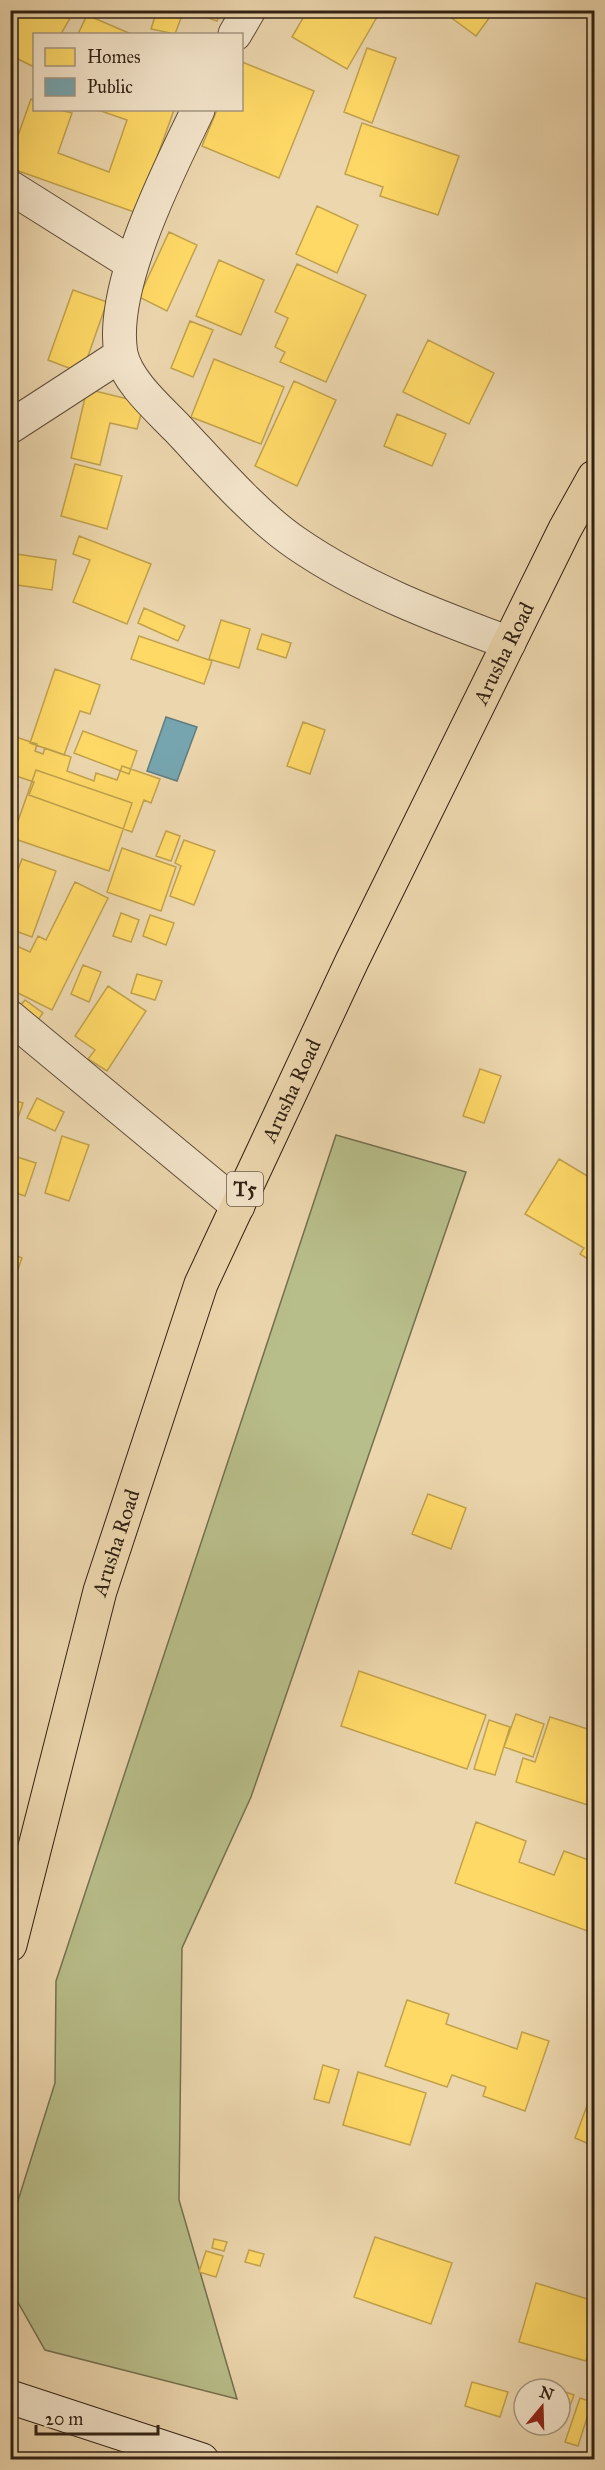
<svg xmlns="http://www.w3.org/2000/svg" width="605" height="2470" viewBox="0 0 605 2470" font-family="'IM FELL Great Primer',serif">
  <style>
    .green { fill: #b8be8a; stroke: #74704f; stroke-width: 1.5 }
    .homes { fill: #ffd966; stroke: #c1a24d; stroke-width: 1.5 }
    .public { fill: #76a5af; stroke: #617d80; stroke-width: 1.5 }
    .lines { fill: none; stroke-linecap: round; stroke-linejoin: round }
    .street-casing { stroke: #604e3a; stroke-width: 35 }
    .secondary-casing { stroke: #312114; stroke-width: 35 }
    .highway-casing { stroke: #312114; stroke-width: 35 }
    .street { stroke: #f3e4ca; stroke-width: 33 }
    .secondary { stroke: #f3e4ca; stroke-width: 33 }
    .highway { stroke: #ecd6ad; stroke-width: 33 }
    .labels { text-anchor: middle; dominant-baseline: central; stroke-width: 6; stroke-linejoin: round; paint-order: stroke }
    .shield { fill: #f3e4ca; stroke: #6b5c4b; stroke-width: 1.5 }
    .shield-label { font-size: 20px; font-weight: bold; fill: #312114 }
    .street-label { font-size: 21px; fill: #312114; stroke: #f3e4ca }
  </style>
  <rect width="100%" height="100%" fill="#ecd6ad"/>
  <filter id="stains"><feTurbulence type="fractalNoise" baseFrequency=".00333" numOctaves="4"/><feColorMatrix values="0 0 0 0 .2 0 0 0 0 .09 0 0 0 0 .02 0 0 0 .5 -.17"/></filter>
  <radialGradient id="worn" r=".72"><stop offset=".6" stop-color="#630" stop-opacity="0"/><stop offset="1" stop-color="#630" stop-opacity=".3"/></radialGradient>
  <path class="green" d="M 336,1135 L 466,1172 L 251,1797 L 182,1948 L 179,2200 L 237,2399 L 45,2350 L 11,2290 L 10,2226 L 55,2083 L 56,1981 Z"/>
  <path class="homes" d="M 10,10 L 74,10 L 74,11 L 61,34 L 34,34 L 34,67 L 10,55 Z
    M 157,10 L 184,10 L 175,34 L 151,29 Z
    M 187,10 L 221,10 L 217,21 Z
    M 290,10 L 381,10 L 347,69 L 292,37 L 303,18 Z
    M 441,10 L 495,10 L 476,36 Z
    M 87,15 L 131,34 L 78,34 Z
    M 367,48 L 396,58 L 372,123 L 344,112 Z
    M 242,62 L 314,91 L 279,178 L 202,146 L 217,110 L 242,110 Z
    M 31,99 L 34,101 L 34,110 L 60,110 L 72,113 L 58,153 L 109,172 L 127,120 L 98,110 L 174,110 L 137,213 L 10,168 L 10,158 Z
    M 362,123 L 459,156 L 438,215 L 380,196 L 383,187 L 345,174 Z
    M 317,206 L 358,225 L 337,273 L 296,254 Z
    M 169,232 L 197,245 L 167,311 L 139,297 Z
    M 219,260 L 264,280 L 241,335 L 196,316 Z
    M 297,264 L 366,295 L 326,382 L 280,362 L 285,352 L 275,347 L 288,318 L 275,312 Z
    M 73,290 L 107,302 L 82,373 L 48,360 Z
    M 190,321 L 213,330 L 193,377 L 171,368 Z
    M 428,340 L 494,373 L 469,424 L 403,392 Z
    M 214,359 L 284,387 L 261,444 L 191,417 Z
    M 294,381 L 336,400 L 297,486 L 255,466 Z
    M 87,389 L 144,403 L 137,429 L 110,423 L 100,465 L 71,458 Z
    M 397,414 L 446,434 L 432,466 L 384,446 Z
    M 75,464 L 122,476 L 107,529 L 61,516 Z
    M 79,536 L 151,564 L 127,624 L 73,602 L 90,560 L 73,554 Z
    M 10,553 L 56,560 L 52,590 L 10,584 Z
    M 144,608 L 185,626 L 178,641 L 138,623 Z
    M 221,620 L 250,629 L 239,668 L 209,659 Z
    M 262,634 L 291,643 L 286,658 L 257,649 Z
    M 139,636 L 212,661 L 204,684 L 131,659 Z
    M 55,669 L 100,685 L 90,714 L 80,711 L 64,755 L 30,743 Z
    M 303,722 L 325,730 L 310,774 L 287,766 Z
    M 83,731 L 137,751 L 129,774 L 74,753 Z
    M 10,735 L 37,744 L 35,751 L 43,754 L 45,748 L 71,757 L 67,771 L 94,781 L 96,773 L 117,780 L 122,766 L 160,779 L 151,803 L 144,800 L 132,832 L 29,795 L 34,782 L 10,774 Z
    M 36,770 L 132,803 L 109,871 L 12,838 Z
    M 10,784 L 18,786 L 10,813 Z
    M 166,831 L 180,836 L 171,861 L 156,856 Z
    M 184,840 L 215,851 L 194,905 L 170,896 L 181,866 L 175,863 Z
    M 122,848 L 176,867 L 161,911 L 107,892 Z
    M 22,859 L 56,871 L 32,937 L 10,929 L 10,890 Z
    M 75,882 L 108,898 L 52,1010 L 10,989 L 10,943 L 30,952 L 38,936 L 46,940 Z
    M 121,913 L 139,920 L 131,942 L 113,936 Z
    M 150,915 L 174,923 L 166,945 L 143,936 Z
    M 83,965 L 101,972 L 89,1002 L 71,994 Z
    M 137,974 L 162,981 L 155,1000 L 131,993 Z
    M 108,986 L 146,1011 L 107,1071 L 88,1059 L 95,1050 L 75,1036 Z
    M 25,1000 L 43,1013 L 34,1025 L 15,1012 Z
    M 480,1069 L 501,1076 L 484,1123 L 463,1116 Z
    M 37,1098 L 64,1112 L 55,1131 L 27,1118 Z
    M 10,1099 L 23,1103 L 10,1141 Z
    M 62,1136 L 89,1145 L 69,1201 L 45,1193 Z
    M 11,1155 L 36,1163 L 25,1196 L 10,1191 Z
    M 559,1159 L 594,1180 L 594,1263 L 580,1254 L 584,1248 L 525,1214 Z
    M 10,1253 L 22,1258 L 14,1280 L 10,1279 Z
    M 428,1494 L 466,1508 L 451,1549 L 412,1534 Z
    M 359,1671 L 486,1715 L 467,1769 L 341,1726 Z
    M 516,1714 L 544,1724 L 533,1757 L 504,1747 Z
    M 550,1717 L 594,1731 L 594,1807 L 516,1782 L 523,1758 L 535,1762 Z
    M 489,1720 L 510,1727 L 495,1775 L 474,1769 Z
    M 476,1822 L 526,1841 L 519,1862 L 554,1875 L 564,1851 L 594,1862 L 593,1933 L 455,1883 Z
    M 407,2000 L 449,2014 L 446,2024 L 517,2049 L 522,2032 L 549,2041 L 525,2111 L 483,2096 L 486,2087 L 452,2075 L 447,2087 L 385,2066 Z
    M 323,2065 L 339,2070 L 329,2103 L 314,2099 Z
    M 358,2072 L 426,2093 L 410,2145 L 343,2125 Z
    M 594,2087 L 594,2146 L 575,2138 Z
    M 375,2237 L 452,2263 L 431,2324 L 354,2297 Z
    M 214,2239 L 227,2242 L 224,2251 L 212,2248 Z
    M 249,2250 L 264,2254 L 260,2266 L 245,2262 Z
    M 206,2251 L 223,2256 L 216,2277 L 199,2272 Z
    M 536,2283 L 594,2301 L 594,2334 L 586,2361 L 519,2342 Z
    M 472,2382 L 508,2392 L 500,2417 L 465,2406 Z
    M 560,2390 L 574,2395 L 567,2414 L 560,2412 Z
    M 580,2398 L 592,2402 L 578,2446 L 565,2442 Z"/>
  <path class="public" d="M 166,717 L 197,727 L 177,781 L 147,771 Z"/>
  <g class="lines">
    <defs>
      <path id="street" d="M 235,34 L 249,10
        M 198,110 C 169,170 109,287 121,354 C 127,382 159,409 178,429 C 212,465 255,515 296,543 C 361,588 436,616 509,643
        M 10,187 L 131,263
        M 10,427 L 121,355
        M 10,1017 L 238,1206"/>
      <path id="secondary" d="M 10,2397 L 202,2460"/>
      <g id="highway">
        <path id="s1" d="M 10,1945 L 100,1591 L 201,1284 L 352,961 L 565,529 L 594,477"/>
      </g>
    </defs>
    <use href="#street" class="street-casing"/>
    <use href="#secondary" class="secondary-casing"/>
    <use href="#highway" class="highway-casing"/>
    <use href="#street" class="street"/>
    <use href="#secondary" class="secondary"/>
    <use href="#highway" class="highway"/>
  </g>
  <g class="labels">
    <rect class="shield" x="227" y="1172" width="36" height="34" rx="4.5"/>
    <g class="shield-label">
      <text x="245" y="1189">T5</text>
    </g>
    <g class="street-label">
      <text stroke="none"><textPath href="#s1" startOffset="1388">Arusha Road</textPath></text>
      <text stroke="none"><textPath href="#s1" startOffset="902">Arusha Road</textPath></text>
      <text stroke="none"><textPath href="#s1" startOffset="416">Arusha Road</textPath></text>
    </g>
  </g>
  <rect width="605" height="2470" fill="none" stroke="#ecd6ad" stroke-width="36"/>
  <rect x="12" y="12" width="581" height="2446" fill="none" stroke="#312114" stroke-width="3"/>
  <rect x="18" y="18" width="569" height="2434" fill="none" stroke="#312114" stroke-width="1.5"/>
  <rect x="33" y="33" width="210" height="78" fill="#f3e4ca" stroke="#a59681" stroke-width="1.5"/>
  <rect x="45" y="48" width="30" height="18" fill="#ffd966" stroke="#a59681" stroke-width="1.5"/>
  <text x="87" y="63" font-size="18" fill="#312114">Homes</text>
  <rect x="45" y="78" width="30" height="18" fill="#76a5af" stroke="#a59681" stroke-width="1.5"/>
  <text x="87" y="93" font-size="18" fill="#312114">Public</text>
  <g transform="translate(542 2407) rotate(19)"><circle r="28" fill="#f3e4ca" stroke="#a59681" stroke-width="1.5"/>
  <path d="M0-4.5L10 22L0 15L-10 22Z" fill="#8f2418"/>
  <text y="-9" font-size="16" font-weight="bold" text-anchor="middle" fill="#312114">N</text>
  </g>
  <path d="M36 2425v9h122v-9" fill="none" stroke="#312114" stroke-width="3"/>
  <text x="45" y="2425" font-size="18" fill="#312114" stroke="#f3e4ca" stroke-width="4.5" paint-order="stroke">20 m</text>
  <rect width="100%" height="100%" filter="url(#stains)"/>
  <rect width="100%" height="100%" fill="url(#worn)"/>
</svg>
